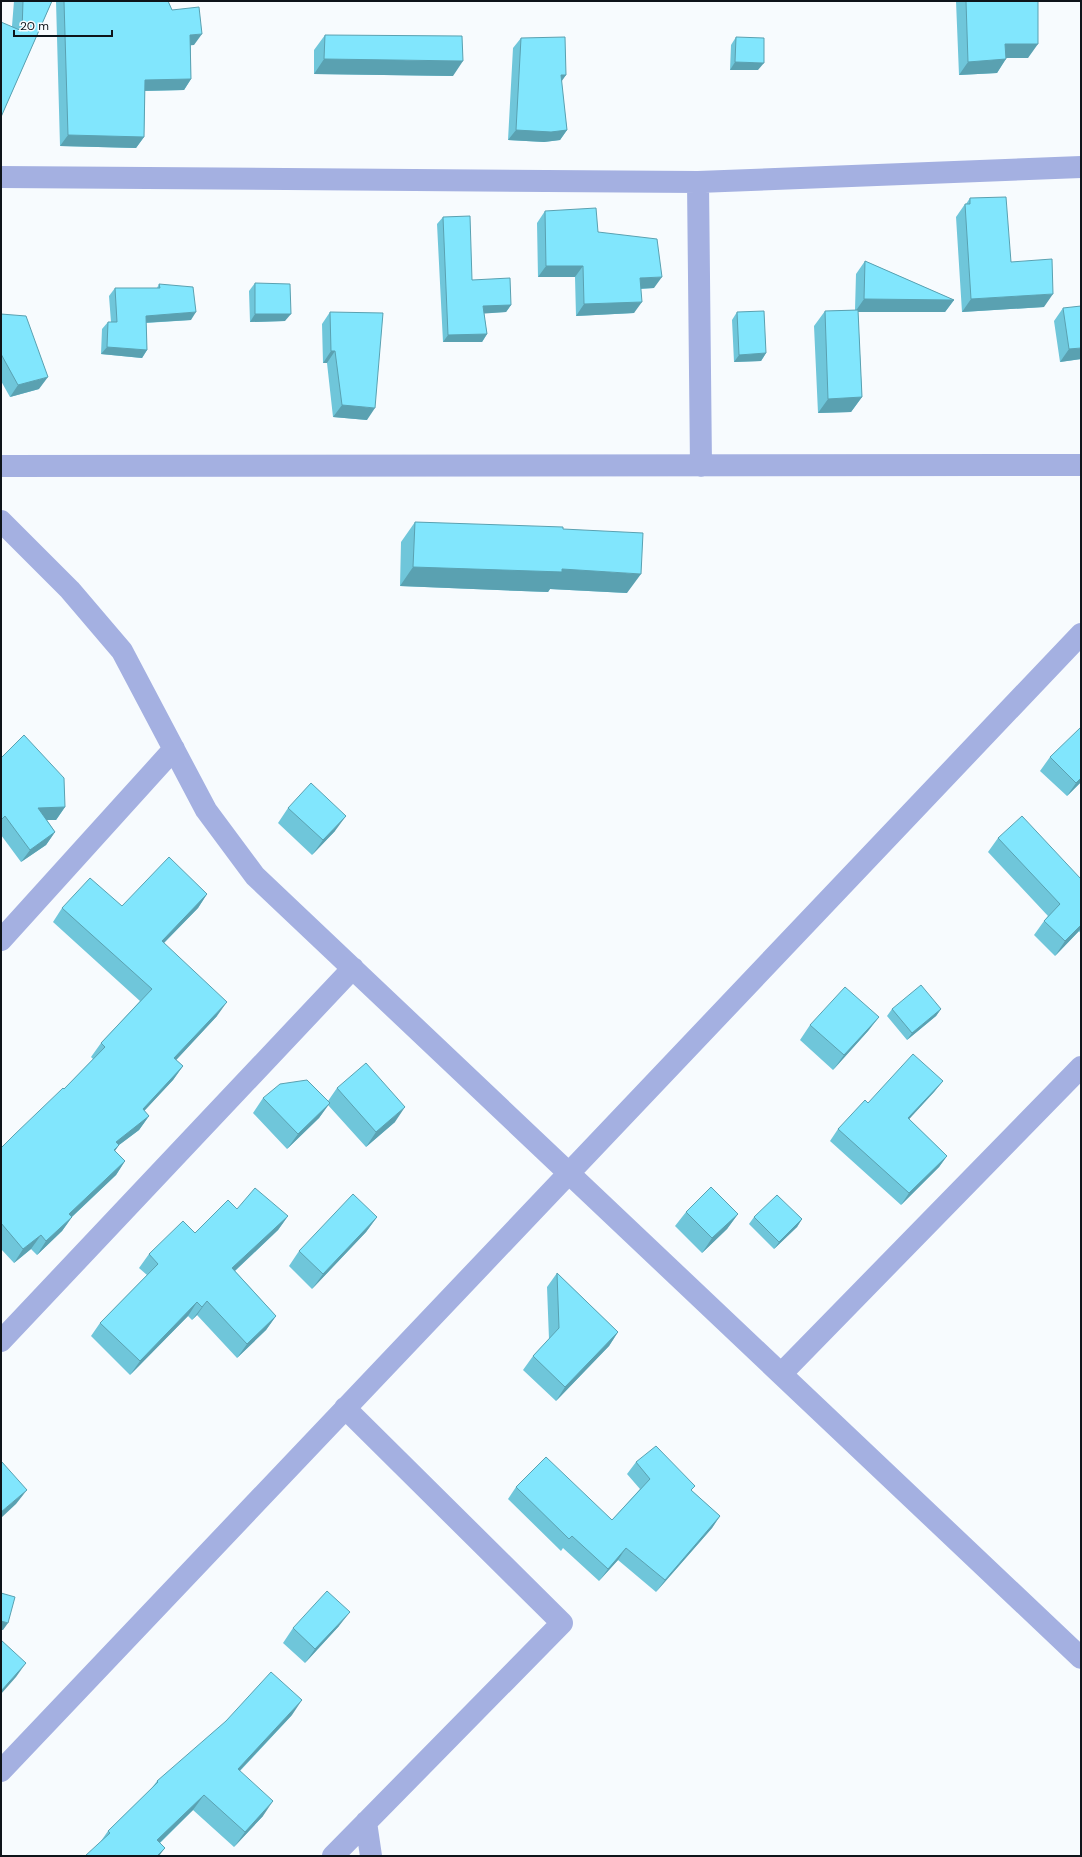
<svg xmlns="http://www.w3.org/2000/svg" width="1082" height="1857" viewBox="0 0 1082 1857" font-family="'DM Sans',sans-serif">
  <style>
    .lines { fill: none; stroke-linecap: round; stroke-linejoin: round }
    .minor { stroke: #a4b0e1; stroke-width: 22 }
    .wall { fill: #6fc6da }
    .shaded-wall { fill: #5aa1b1 }
    .building { fill: #81e6fd; stroke: #5aa1b1 }
  </style>
  <rect width="100%" height="100%" fill="#f7fbfe"/>
  <g class="lines">
    <path class="minor" d="M 1,177 L 698,182 L 1081,167
      M 698,182 L 701,466
      M 1,466 L 1081,465
      M 1,521 L 70,590 L 122,651 L 206,810 L 255,876 L 1081,1658
      M 1,940 L 174,749
      M 1,1341 L 353,968
      M 781,1374 L 1081,1067
      M 1,1771 L 1081,634
      M 366,1822 L 371,1856
      M 333,1856 L 562,1623 L 345,1408"/>
  </g>
  <path class="wall" d="M 14,1 L 52,1 L 1,117 L 12,26 Z
    M 56,1 L 168,1 L 172,10 L 194,45 L 191,45 L 191,79 L 184,90 L 145,91 L 144,137 L 136,148 L 60,146 Z
    M 956,1 L 1038,1 L 1028,58 L 1006,58 L 997,73 L 959,75 Z
    M 325,35 L 453,76 L 314,74 L 314,50 Z
    M 736,37 L 758,70 L 730,70 L 731,45 Z
    M 521,38 L 566,75 L 561,81 L 567,130 L 560,140 L 544,142 L 508,140 L 513,48 Z
    M 970,198 L 1011,262 L 1044,307 L 962,312 L 956,217 L 965,204 L 966,204 Z
    M 545,211 L 598,232 L 654,288 L 641,289 L 634,313 L 576,316 L 575,277 L 538,277 L 537,223 Z
    M 443,217 L 472,280 L 511,305 L 506,312 L 484,313 L 487,334 L 482,342 L 443,342 L 437,224 Z
    M 865,261 L 954,300 L 945,312 L 858,312 L 862,397 L 851,412 L 818,413 L 814,326 L 825,311 L 855,310 L 856,274 Z
    M 255,283 L 285,321 L 250,322 L 249,291 Z
    M 159,284 L 191,320 L 146,323 L 147,350 L 142,358 L 101,354 L 102,329 L 108,322 L 111,322 L 109,296 L 115,288 L 157,288 Z
    M 1063,308 L 1081,359 L 1060,362 L 1054,321 Z
    M 330,312 L 367,420 L 333,417 L 327,363 L 323,363 L 322,324 Z
    M 737,312 L 766,353 L 761,361 L 734,362 L 732,320 Z
    M 1,314 L 39,389 L 10,397 L 1,381 Z
    M 415,522 L 563,529 L 627,593 L 550,589 L 548,592 L 400,586 L 401,542 Z
    M 1050,757 L 1081,782 L 1067,796 L 1040,771 Z
    M 1,758 L 65,807 L 56,820 L 47,820 L 55,832 L 46,845 L 21,862 L 1,835 Z
    M 288,808 L 335,831 L 312,855 L 278,823 Z
    M 998,838 L 1080,878 L 1081,877 L 1081,934 L 1079,931 L 1055,956 L 1034,935 L 1044,921 L 1048,916 L 988,852 Z
    M 207,894 L 198,908 L 164,943 L 217,1016 L 176,1060 L 183,1066 L 173,1080 L 144,1111 L 149,1116 L 139,1130 L 119,1145 L 115,1151 L 125,1161 L 116,1175 L 72,1217 L 62,1231 L 37,1255 L 31,1249 L 14,1263 L 1,1249 L 1,1148 L 64,1089 L 93,1059 L 91,1057 L 101,1043 L 140,1001 L 53,922 L 62,908 L 122,906 Z
    M 892,1009 L 941,1009 L 936,1016 L 907,1040 L 887,1016 Z
    M 879,1017 L 868,1031 L 833,1070 L 800,1040 L 810,1025 Z
    M 943,1081 L 934,1092 L 909,1119 L 947,1156 L 939,1167 L 901,1205 L 830,1141 L 838,1129 L 868,1103 Z
    M 337,1088 L 395,1122 L 366,1147 L 328,1105 L 319,1118 L 287,1149 L 253,1113 L 263,1098 L 328,1101 Z
    M 237,1209 L 288,1216 L 278,1230 L 235,1271 L 276,1316 L 266,1330 L 237,1358 L 197,1315 L 192,1320 L 188,1316 L 130,1375 L 91,1336 L 100,1323 L 147,1275 L 139,1268 L 149,1254 L 195,1233 Z
    M 686,1212 L 738,1214 L 727,1229 L 702,1253 L 675,1226 Z
    M 377,1217 L 366,1232 L 312,1289 L 289,1266 L 299,1251 Z
    M 754,1217 L 802,1219 L 797,1227 L 774,1249 L 749,1224 Z
    M 557,1273 L 618,1332 L 609,1346 L 556,1401 L 523,1370 L 533,1356 L 549,1339 L 547,1287 Z
    M 636,1462 L 692,1491 L 720,1516 L 712,1528 L 656,1592 L 618,1560 L 599,1581 L 563,1548 L 561,1551 L 508,1499 L 516,1487 L 612,1520 L 640,1489 L 627,1474 Z
    M 339,1626 L 305,1663 L 283,1643 L 293,1628 Z
    M 292,1715 L 240,1771 L 263,1816 L 234,1847 L 193,1810 L 160,1843 L 101,1841 L 108,1831 L 151,1789 L 157,1781 Z"/>
  <path class="shaded-wall" d="M 202,34 L 194,45 L 183,46 L 190,35 Z
    M 1005,44 L 1038,44 L 1028,58 L 996,58 Z
    M 324,59 L 463,61 L 453,76 L 314,74 Z
    M 1006,59 L 997,73 L 959,75 L 968,62 Z
    M 735,62 L 764,63 L 758,70 L 730,70 Z
    M 561,75 L 566,75 L 559,85 Z
    M 191,79 L 184,90 L 137,91 L 145,80 Z
    M 516,130 L 567,130 L 560,140 L 544,142 L 508,140 Z
    M 68,135 L 144,137 L 136,148 L 60,146 Z
    M 546,266 L 583,266 L 575,277 L 538,277 Z
    M 662,277 L 654,288 L 632,289 L 640,278 Z
    M 1053,294 L 1044,307 L 962,312 L 971,299 Z
    M 864,299 L 954,300 L 945,312 L 855,312 Z
    M 642,302 L 634,313 L 576,316 L 584,304 Z
    M 511,305 L 506,312 L 478,314 L 483,306 Z
    M 196,312 L 191,320 L 140,323 L 146,316 Z
    M 255,314 L 291,314 L 285,321 L 250,322 Z
    M 487,334 L 482,342 L 443,342 L 448,335 Z
    M 107,347 L 147,350 L 142,358 L 101,354 Z
    M 1081,348 L 1081,359 L 1060,362 L 1069,349 Z
    M 331,351 L 335,351 L 327,363 L 323,363 Z
    M 766,353 L 761,361 L 734,362 L 739,355 Z
    M 48,377 L 39,389 L 10,397 L 18,385 Z
    M 862,397 L 851,412 L 818,413 L 828,399 Z
    M 342,405 L 375,408 L 367,420 L 333,417 Z
    M 413,567 L 562,569 L 641,574 L 627,593 L 550,589 L 548,592 L 400,586 Z
    M 1081,778 L 1081,782 L 1067,796 L 1076,783 Z
    M 65,807 L 56,820 L 30,820 L 38,808 Z
    M 346,816 L 335,831 L 312,855 L 323,840 Z
    M 55,832 L 46,845 L 21,862 L 30,850 Z
    M 207,894 L 198,908 L 152,955 L 162,941 Z
    M 1081,925 L 1081,928 L 1079,931 L 1055,956 L 1065,941 Z
    M 227,1002 L 217,1016 L 165,1072 L 174,1058 Z
    M 941,1009 L 936,1016 L 907,1040 L 912,1033 Z
    M 879,1017 L 868,1031 L 833,1070 L 844,1055 Z
    M 183,1066 L 173,1080 L 133,1123 L 143,1109 Z
    M 943,1081 L 934,1092 L 900,1129 L 908,1118 Z
    M 330,1103 L 319,1118 L 287,1149 L 298,1134 Z
    M 405,1107 L 395,1122 L 366,1147 L 376,1132 Z
    M 149,1116 L 139,1130 L 119,1145 L 109,1159 L 116,1142 Z
    M 947,1156 L 939,1167 L 901,1205 L 909,1193 Z
    M 125,1161 L 116,1175 L 60,1228 L 69,1214 Z
    M 738,1214 L 727,1229 L 702,1253 L 712,1238 Z
    M 288,1216 L 278,1230 L 223,1282 L 232,1268 Z
    M 72,1217 L 62,1231 L 37,1255 L 46,1241 Z
    M 377,1217 L 366,1232 L 312,1289 L 323,1274 Z
    M 802,1219 L 797,1227 L 774,1249 L 779,1242 Z
    M 41,1235 L 31,1249 L 14,1263 L 23,1249 Z
    M 207,1301 L 197,1315 L 192,1320 L 202,1307 Z
    M 197,1302 L 188,1316 L 130,1375 L 140,1361 Z
    M 276,1316 L 266,1330 L 237,1358 L 247,1344 Z
    M 618,1332 L 609,1346 L 556,1401 L 565,1387 Z
    M 27,1490 L 16,1504 L 1,1518 L 1,1512 Z
    M 720,1516 L 712,1528 L 656,1592 L 665,1580 Z
    M 626,1548 L 618,1560 L 599,1581 L 608,1569 Z
    M 350,1612 L 339,1626 L 305,1663 L 315,1649 Z
    M 1,1621 L 8,1623 L 3,1630 L 1,1630 Z
    M 26,1663 L 16,1677 L 1,1694 L 1,1691 Z
    M 302,1700 L 292,1715 L 227,1784 L 238,1769 Z
    M 204,1795 L 193,1810 L 147,1855 L 157,1840 Z
    M 273,1801 L 263,1816 L 234,1847 L 245,1832 Z
    M 165,1848 L 159,1856 L 157,1856 Z"/>
  <path class="building" d="M 23,1 L 52,1 L 1,117 L 1,22 L 22,31 Z
    M 64,1 L 168,1 L 172,10 L 199,7 L 202,34 L 190,35 L 191,79 L 145,80 L 144,137 L 68,135 Z
    M 966,1 L 1038,1 L 1038,44 L 1005,44 L 1006,59 L 968,62 Z
    M 325,35 L 462,36 L 463,61 L 324,59 Z
    M 565,37 L 566,75 L 561,75 L 567,130 L 551,132 L 516,130 L 521,38 Z
    M 736,37 L 764,38 L 764,63 L 735,62 Z
    M 1006,197 L 1011,262 L 1052,259 L 1053,294 L 971,299 L 965,204 L 970,204 L 970,198 Z
    M 596,208 L 598,232 L 657,239 L 662,277 L 640,278 L 642,302 L 584,304 L 583,266 L 546,266 L 545,211 Z
    M 470,216 L 472,280 L 510,278 L 511,305 L 483,306 L 487,334 L 448,335 L 443,217 Z
    M 865,261 L 954,300 L 864,299 Z
    M 255,283 L 290,284 L 291,314 L 255,314 Z
    M 159,284 L 193,287 L 196,312 L 146,316 L 147,350 L 107,347 L 108,322 L 117,322 L 115,288 L 160,288 Z
    M 1081,306 L 1081,348 L 1069,349 L 1063,308 Z
    M 858,310 L 862,397 L 828,399 L 825,311 Z
    M 764,311 L 766,353 L 739,355 L 737,312 Z
    M 330,312 L 383,313 L 375,408 L 342,405 L 335,351 L 331,351 Z
    M 1,314 L 26,316 L 48,377 L 18,385 L 1,354 Z
    M 415,522 L 563,527 L 563,529 L 643,533 L 641,574 L 562,569 L 562,572 L 413,567 Z
    M 1081,727 L 1081,778 L 1076,783 L 1050,757 Z
    M 24,735 L 64,778 L 65,807 L 38,808 L 55,832 L 30,850 L 5,816 L 1,820 L 1,758 Z
    M 311,783 L 346,816 L 323,840 L 288,808 Z
    M 1022,816 L 1080,878 L 1081,877 L 1081,925 L 1065,941 L 1044,921 L 1060,904 L 998,838 Z
    M 169,857 L 207,894 L 162,941 L 227,1002 L 174,1058 L 183,1066 L 143,1109 L 149,1116 L 116,1142 L 119,1145 L 114,1150 L 125,1161 L 69,1214 L 72,1217 L 46,1241 L 41,1235 L 23,1249 L 1,1223 L 1,1148 L 14,1135 L 63,1088 L 64,1089 L 105,1047 L 101,1043 L 152,989 L 62,908 L 90,878 L 122,906 Z
    M 921,985 L 941,1009 L 912,1033 L 892,1009 Z
    M 845,987 L 879,1017 L 844,1055 L 810,1025 Z
    M 913,1054 L 943,1081 L 908,1118 L 947,1156 L 909,1193 L 838,1129 L 865,1100 L 868,1103 Z
    M 366,1063 L 405,1107 L 376,1132 L 337,1088 Z
    M 307,1080 L 330,1103 L 298,1134 L 263,1098 L 280,1084 Z
    M 711,1187 L 738,1214 L 712,1238 L 686,1212 Z
    M 255,1188 L 288,1216 L 232,1268 L 276,1316 L 247,1344 L 207,1301 L 202,1307 L 197,1302 L 140,1361 L 100,1323 L 158,1264 L 149,1254 L 183,1221 L 195,1233 L 228,1200 L 237,1209 Z
    M 353,1194 L 377,1217 L 323,1274 L 299,1251 Z
    M 777,1195 L 802,1219 L 779,1242 L 754,1217 Z
    M 557,1273 L 618,1332 L 565,1387 L 533,1356 L 559,1328 Z
    M 656,1446 L 695,1486 L 691,1490 L 720,1516 L 665,1580 L 626,1548 L 608,1569 L 572,1536 L 569,1539 L 516,1487 L 546,1457 L 612,1520 L 650,1479 L 636,1462 Z
    M 2,1462 L 27,1490 L 1,1512 L 1,1463 Z
    M 327,1591 L 350,1612 L 315,1649 L 293,1628 Z
    M 1,1593 L 15,1597 L 8,1623 L 1,1621 Z
    M 1,1640 L 26,1663 L 1,1691 Z
    M 271,1672 L 302,1700 L 238,1769 L 273,1801 L 245,1832 L 204,1795 L 157,1840 L 165,1848 L 157,1856 L 85,1856 L 110,1833 L 108,1831 L 158,1782 L 157,1781 L 226,1721 Z"/>
  <rect width="1082" height="1857" fill="none" stroke="#0e141a" stroke-width="4"/>
  <path d="M14 30v6h98v-6" fill="none" stroke="#0e141a" stroke-width="2"/>
  <text x="20" y="30" font-size="12" fill="#0e141a" stroke="#f7fbfe" stroke-width="3" paint-order="stroke">20 m</text>
</svg>
